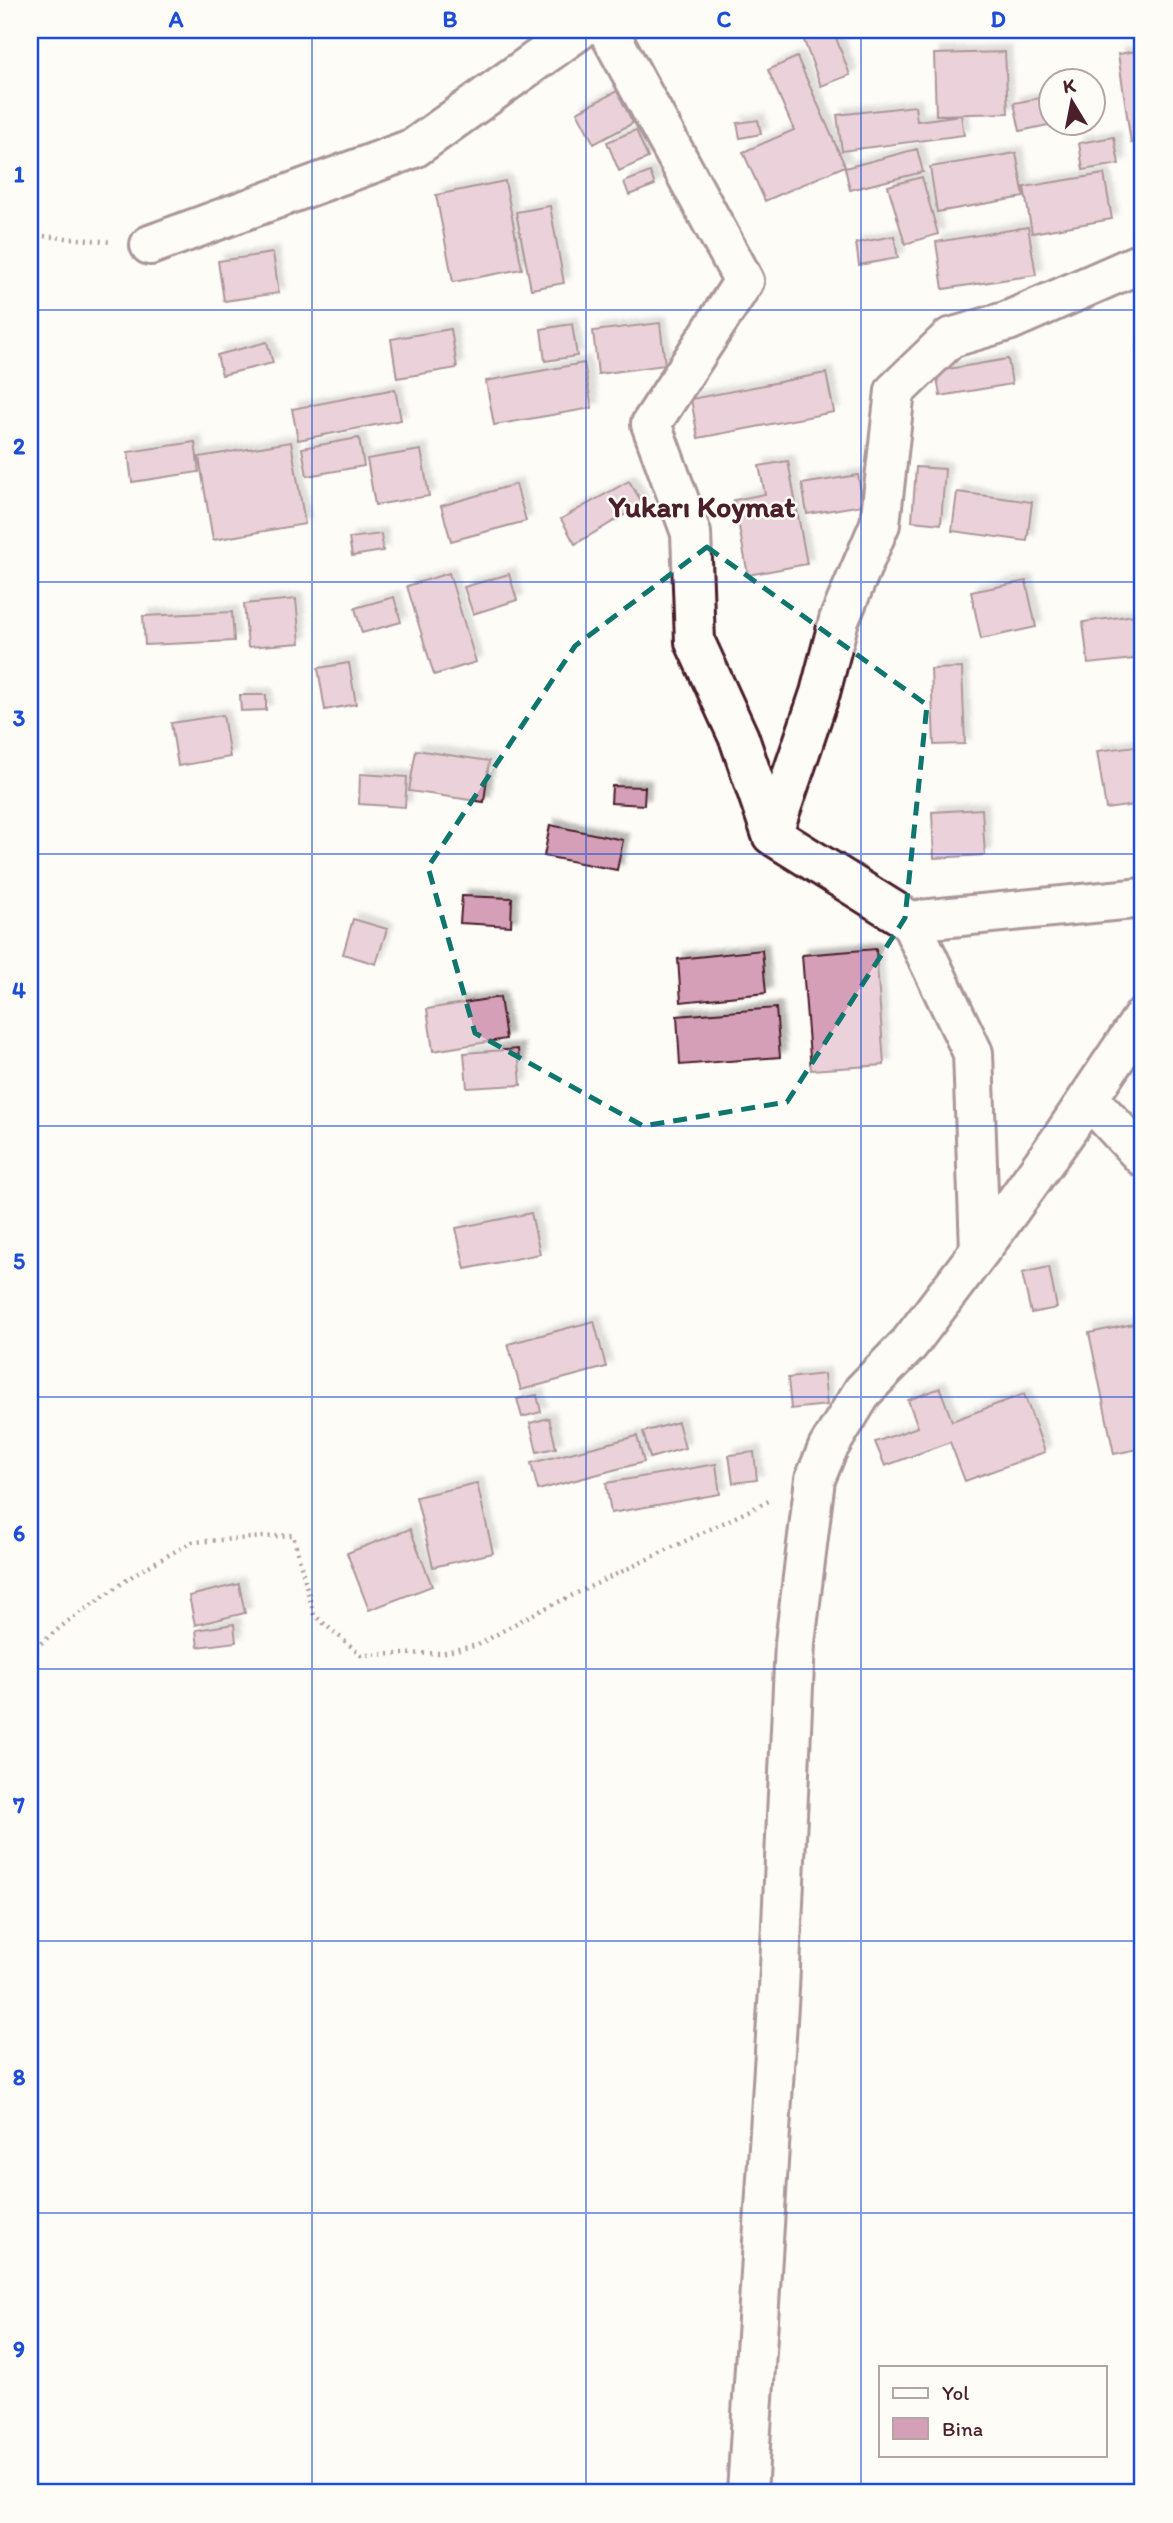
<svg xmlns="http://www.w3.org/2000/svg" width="1173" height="2523" viewBox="0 0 1173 2523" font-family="Itim,sans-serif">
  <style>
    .building { fill: #d5a0b7; stroke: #4a1f2b; stroke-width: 2; filter: url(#shadow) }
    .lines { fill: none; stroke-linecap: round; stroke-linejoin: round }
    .street-casing { stroke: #4a1f2b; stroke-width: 44 }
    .path { stroke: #4a1f2b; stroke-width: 4.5; stroke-dasharray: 2 5; stroke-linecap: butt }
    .street { stroke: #fdfcf7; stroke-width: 38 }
    .marked { fill: none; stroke: #0f766e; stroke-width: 5; stroke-dasharray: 14 9; stroke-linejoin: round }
    .grid { fill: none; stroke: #1d4ed8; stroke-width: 2; stroke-opacity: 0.55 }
    .labels { text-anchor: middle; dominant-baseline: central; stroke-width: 5; stroke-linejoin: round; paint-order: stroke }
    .quarter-label { font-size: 30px; font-weight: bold; fill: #4a1f2b; stroke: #fdfcf7 }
    .neatline { fill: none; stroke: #1d4ed8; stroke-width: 2.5 }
    .grid-label { font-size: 23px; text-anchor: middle; font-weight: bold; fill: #1d4ed8 }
  </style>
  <defs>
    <filter id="shadow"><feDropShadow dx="6" dy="-6" stdDeviation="2" flood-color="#0004"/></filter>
  </defs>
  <rect width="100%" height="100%" fill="#fdfcf7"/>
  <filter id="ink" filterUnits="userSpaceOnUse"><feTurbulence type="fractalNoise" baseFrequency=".0143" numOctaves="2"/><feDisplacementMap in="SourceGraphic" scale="14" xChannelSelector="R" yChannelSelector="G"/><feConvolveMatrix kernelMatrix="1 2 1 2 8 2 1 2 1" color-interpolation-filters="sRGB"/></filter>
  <g filter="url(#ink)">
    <path class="building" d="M 800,30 L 833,30 L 850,75 L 821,86 Z
      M 1143,50 L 1143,141 L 1131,143 L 1118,54 Z
      M 1005,52 L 1008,113 L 936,115 L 934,54 Z
      M 797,57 L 845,166 L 765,201 L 743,152 L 794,130 L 768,70 Z
      M 617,91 L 633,123 L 594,144 L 577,112 Z
      M 1050,96 L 1050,122 L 1062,122 L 1020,131 L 1014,103 Z
      M 915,106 L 917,121 L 961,115 L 964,135 L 842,151 L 837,115 Z
      M 758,120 L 761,134 L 740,138 L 737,123 Z
      M 636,130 L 648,158 L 619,171 L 607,142 Z
      M 1114,137 L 1119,164 L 1083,170 L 1079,143 Z
      M 917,149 L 923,172 L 850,190 L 845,168 Z
      M 1016,153 L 1024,197 L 937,212 L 930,167 Z
      M 650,172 L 655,185 L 629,195 L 624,182 Z
      M 1104,174 L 1112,219 L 1032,233 L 1024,187 Z
      M 922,177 L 938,234 L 905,244 L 888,186 Z
      M 505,181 L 522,269 L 453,282 L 436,195 Z
      M 550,206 L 564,283 L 531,289 L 516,212 Z
      M 1028,227 L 1036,275 L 943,289 L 936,242 Z
      M 1143,228 L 1143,247 L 1137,249 L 1132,232 Z
      M 894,236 L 898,258 L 859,265 L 856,243 Z
      M 273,253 L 279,293 L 224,301 L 218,261 Z
      M 660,323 L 665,365 L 598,374 L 593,331 Z
      M 572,324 L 577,356 L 545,361 L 541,329 Z
      M 451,329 L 457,368 L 397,378 L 391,339 Z
      M 267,342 L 273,363 L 222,375 L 217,355 Z
      M 1143,345 L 1143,384 L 1141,384 L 1136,346 Z
      M 1008,359 L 1012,384 L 940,396 L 936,371 Z
      M 584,363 L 592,408 L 494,425 L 486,381 Z
      M 826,373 L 834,412 L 698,438 L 691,399 Z
      M 395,389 L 401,420 L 298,440 L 292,409 Z
      M 359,438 L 364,466 L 307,476 L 302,448 Z
      M 195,442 L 199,472 L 132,482 L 128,452 Z
      M 291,442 L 305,524 L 213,540 L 199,457 Z
      M 421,450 L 429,496 L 375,505 L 367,459 Z
      M 788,461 L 807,564 L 748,575 L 734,500 L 765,494 L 759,466 Z
      M 916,467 L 945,469 L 941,524 L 912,521 Z
      M 858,475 L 863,505 L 807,514 L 802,484 Z
      M 629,481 L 643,504 L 575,544 L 561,519 Z
      M 516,484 L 526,521 L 451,541 L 441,506 Z
      M 957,492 L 1032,502 L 1027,541 L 952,531 Z
      M 381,534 L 383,551 L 352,556 L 349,538 Z
      M 449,573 L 476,662 L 434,675 L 407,586 Z
      M 509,574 L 517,600 L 473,614 L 464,587 Z
      M 1026,581 L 1036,627 L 981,639 L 971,592 Z
      M 394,597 L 401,622 L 362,633 L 355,608 Z
      M 296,599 L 300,643 L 248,647 L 244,604 Z
      M 232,612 L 234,641 L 145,645 L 143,616 Z
      M 1143,614 L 1143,658 L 1088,664 L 1083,622 Z
      M 349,663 L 356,704 L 325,710 L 318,668 Z
      M 962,668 L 965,744 L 934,745 L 931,669 Z
      M 240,695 L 266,695 L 266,710 L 241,711 Z
      M 223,715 L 230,757 L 178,766 L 171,723 Z
      M 1135,746 L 1143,804 L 1106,809 L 1097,751 Z
      M 416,750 L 489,761 L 484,802 L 409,791 Z
      M 360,774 L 407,777 L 405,807 L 359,804 Z
      M 612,786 L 645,787 L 644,805 L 611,803 Z
      M 982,809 L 985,855 L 934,858 L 932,812 Z
      M 550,825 L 623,840 L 617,870 L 544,856 Z
      M 462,896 L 512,898 L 511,926 L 460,923 Z
      M 353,919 L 387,929 L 376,964 L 343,954 Z
      M 876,949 L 884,1065 L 811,1070 L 802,955 Z
      M 762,950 L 766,993 L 681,1002 L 678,959 Z
      M 500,997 L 506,1039 L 433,1051 L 427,1009 Z
      M 776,1008 L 780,1057 L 680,1065 L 677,1016 Z
      M 518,1049 L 521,1085 L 467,1088 L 464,1053 Z
      M 531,1213 L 540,1254 L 465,1269 L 456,1228 Z
      M 1049,1267 L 1057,1308 L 1031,1313 L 1022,1273 Z
      M 594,1321 L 606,1367 L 521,1390 L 508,1344 Z
      M 1143,1322 L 1143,1448 L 1114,1454 L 1089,1333 Z
      M 824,1374 L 827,1405 L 791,1409 L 788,1378 Z
      M 940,1388 L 952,1421 L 1024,1394 L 1045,1452 L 965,1481 L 950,1442 L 885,1466 L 875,1442 L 918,1427 L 908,1400 Z
      M 537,1395 L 541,1412 L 522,1417 L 517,1399 Z
      M 549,1418 L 556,1448 L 537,1452 L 530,1423 Z
      M 678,1422 L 685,1448 L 650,1458 L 643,1432 Z
      M 637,1436 L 644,1462 L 538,1490 L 531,1463 Z
      M 754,1452 L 757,1480 L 733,1483 L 729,1455 Z
      M 716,1464 L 720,1494 L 611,1513 L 606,1483 Z
      M 477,1483 L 493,1553 L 433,1567 L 416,1497 Z
      M 410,1529 L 432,1586 L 369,1610 L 347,1553 Z
      M 239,1584 L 245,1613 L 195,1625 L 189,1596 Z
      M 234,1624 L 236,1642 L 198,1647 L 196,1630 Z"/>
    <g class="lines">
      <defs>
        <path id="street" d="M 608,30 L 744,281 L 651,424 L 691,533 L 695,642 L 739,738 L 772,835 L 910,921 L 1143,898
          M 150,245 L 414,148 L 579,30
          M 772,835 L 820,693 L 839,620 L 880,524 L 895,391 L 950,338 L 1008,321 L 1143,262
          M 910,921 L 973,1053 L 980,1250
          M 1089,1099 L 1143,1157
          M 747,2493 L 779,1989 L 795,1643 L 815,1479 L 828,1448 L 863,1391 L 909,1344 L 997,1228 L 1063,1136 L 1143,1017"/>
      </defs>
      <use href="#street" class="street-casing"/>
      <path class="path" d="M 30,235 L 113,242
        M 30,1652 L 67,1622 L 138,1572 L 192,1542 L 293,1535 L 314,1615 L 361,1655 L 441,1653 L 478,1645 L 529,1616 L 773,1499"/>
      <use href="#street" class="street"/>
    </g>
  </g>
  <path d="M0 0H1173V2523H0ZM 707,547 L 927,705 L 905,918 L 787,1102 L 643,1126 L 475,1033 L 428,867 L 575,646 Z" fill="#fdfcf7" fill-opacity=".55" fill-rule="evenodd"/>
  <path class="marked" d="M 707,547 L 927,705 L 905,918 L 787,1102 L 643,1126 L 475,1033 L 428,867 L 575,646 Z"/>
  <path class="grid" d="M 312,30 L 312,2493M 586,30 L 586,2493M 861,30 L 861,2493M 30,310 L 1143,310M 30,582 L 1143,582M 30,854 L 1143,854M 30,1126 L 1143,1126M 30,1397 L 1143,1397M 30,1669 L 1143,1669M 30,1941 L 1143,1941M 30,2213 L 1143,2213"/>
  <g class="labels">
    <g class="quarter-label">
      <text x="702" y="506">Yukarı Koymat</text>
    </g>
  </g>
  <rect width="1173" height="2523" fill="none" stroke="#fdfcf7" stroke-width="77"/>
  <rect x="879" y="2366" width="228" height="91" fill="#fdfcf7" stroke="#b5a4a5" stroke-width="2"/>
  <rect x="893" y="2388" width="35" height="10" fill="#fdfcf7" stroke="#b5a4a5" stroke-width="2"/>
  <text x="942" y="2400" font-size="21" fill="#4a1f2b">Yol</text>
  <rect x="893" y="2418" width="35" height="21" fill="#d5a0b7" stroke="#b5a4a5" stroke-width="2"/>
  <text x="942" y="2436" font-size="21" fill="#4a1f2b">Bina</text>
  <g transform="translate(1072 102) rotate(350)"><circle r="33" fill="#fdfcf7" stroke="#b5a4a5" stroke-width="2"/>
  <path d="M0-5L12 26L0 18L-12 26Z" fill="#4a1f2b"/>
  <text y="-10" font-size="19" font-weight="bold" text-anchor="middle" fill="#4a1f2b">K</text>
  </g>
  <rect x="38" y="38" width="1096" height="2446" class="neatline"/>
  <g class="grid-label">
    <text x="176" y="27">A</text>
    <text x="450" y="27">B</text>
    <text x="724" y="27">C</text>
    <text x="998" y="27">D</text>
    <text x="19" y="182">1</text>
    <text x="19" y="454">2</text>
    <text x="19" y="726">3</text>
    <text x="19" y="998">4</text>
    <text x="19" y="1269">5</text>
    <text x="19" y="1541">6</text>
    <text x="19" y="1813">7</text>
    <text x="19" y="2085">8</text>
    <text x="19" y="2357">9</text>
  </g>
</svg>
